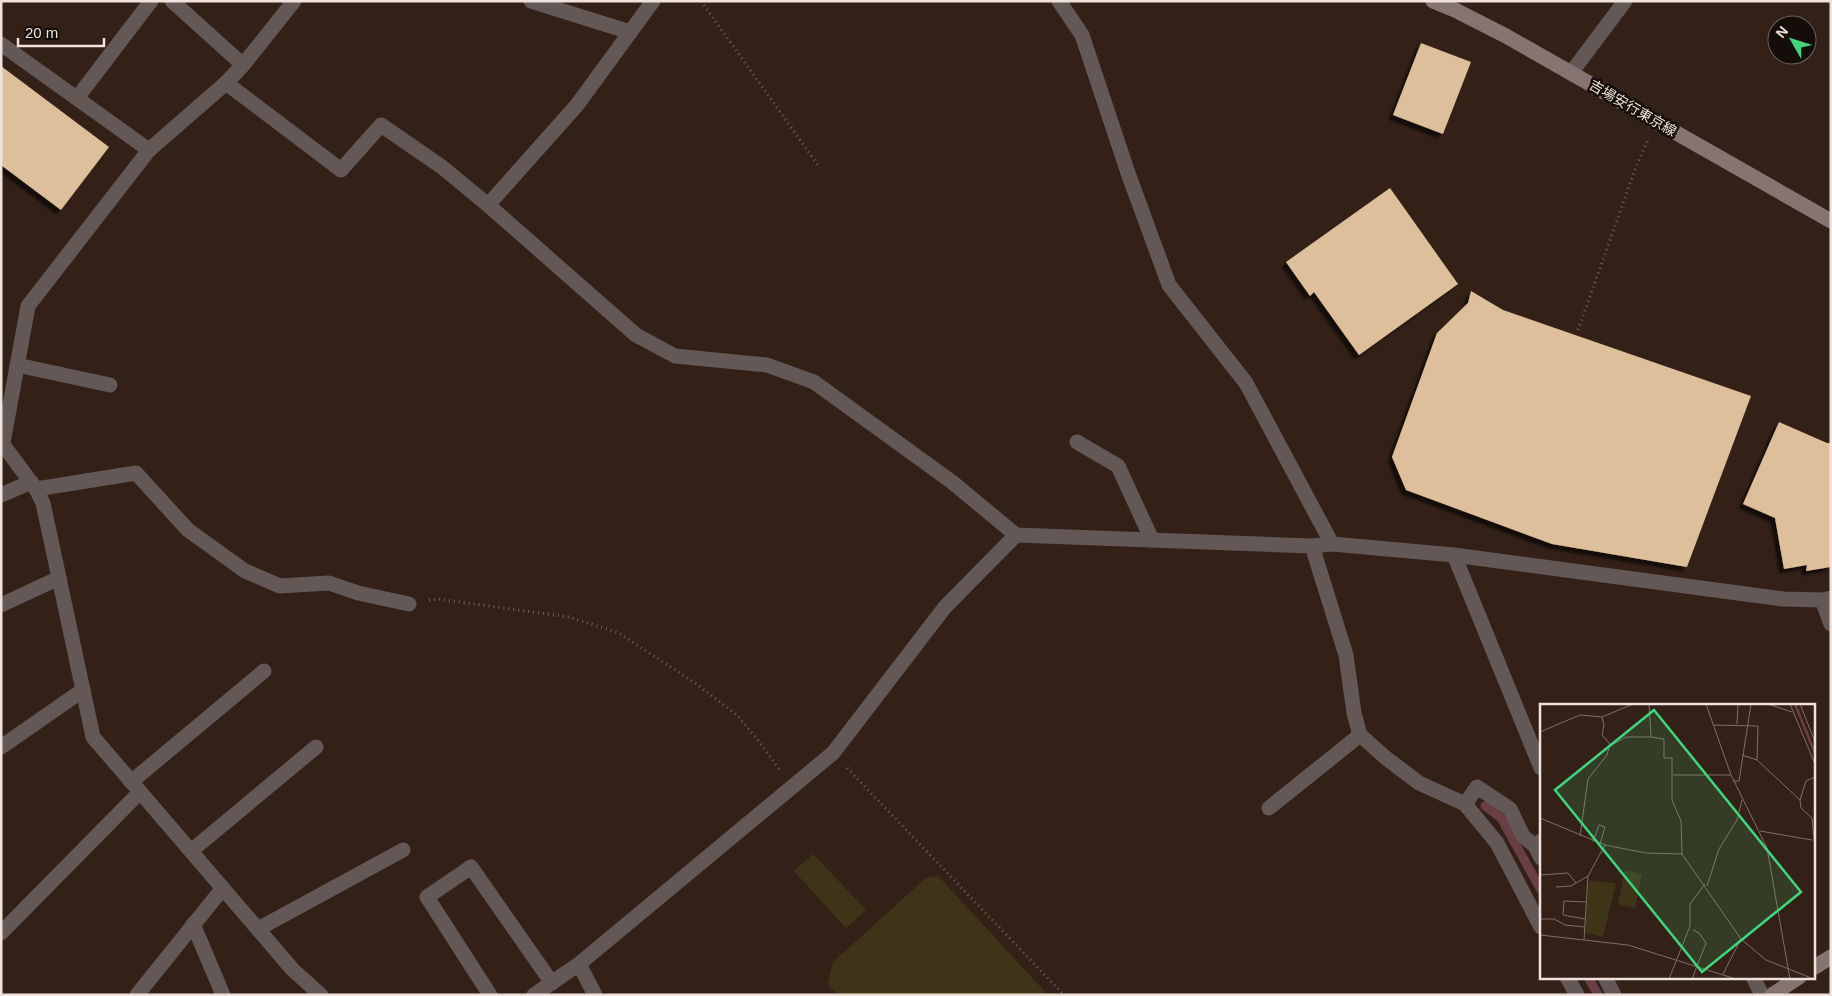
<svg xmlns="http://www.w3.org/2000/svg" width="1832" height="996" viewBox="0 0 1832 996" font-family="Helvetica,'Noto Sans JP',sans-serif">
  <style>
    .green { fill: #3e3518 }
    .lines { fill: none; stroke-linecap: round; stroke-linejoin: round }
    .stream { stroke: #693f45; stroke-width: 9 }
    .building { fill: #ddbf9b; filter: url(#shadow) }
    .path { stroke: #726259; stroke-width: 3; stroke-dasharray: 1 4; stroke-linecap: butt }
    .lane { stroke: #635856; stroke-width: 15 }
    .street { stroke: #635856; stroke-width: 15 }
    .secondary { stroke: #857471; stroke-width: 15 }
    .labels { text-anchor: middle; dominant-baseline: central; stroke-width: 5; stroke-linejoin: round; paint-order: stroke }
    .street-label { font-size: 14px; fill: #f0e3dc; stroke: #150d09 }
    .inset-river { fill: none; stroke: #693f45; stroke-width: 2.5 }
    .inset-road { fill: none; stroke: #7f6f66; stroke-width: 1 }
    .view { fill: #3fd77d; fill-opacity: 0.15; stroke: #3fd77d; stroke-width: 2.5 }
    .inset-edge { fill: none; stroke: #f0e3dc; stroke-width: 2.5 }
  </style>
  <defs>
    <filter id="shadow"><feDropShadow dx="-4.5" dy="4.5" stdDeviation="1" flood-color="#0009"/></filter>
  </defs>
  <rect width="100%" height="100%" fill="#332117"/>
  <path class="green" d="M 813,854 L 866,910 L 846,928 L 794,871 Z
    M 938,876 L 1048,995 L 837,995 L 828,984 L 833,962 L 926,878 Z"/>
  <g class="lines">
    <path class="stream" d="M 1485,806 L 1501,818 L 1541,890
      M 1588,977 L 1598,995"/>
  </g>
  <path class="building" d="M 1421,43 L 1471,62 L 1443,134 L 1393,115 Z
    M 1,66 L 109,147 L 61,210 L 1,165 Z
    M 1390,188 L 1458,284 L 1359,355 L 1314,292 L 1310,296 L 1286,262 Z
    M 1471,291 L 1503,310 L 1751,396 L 1687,567 L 1552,544 L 1406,490 L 1392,457 L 1437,333 L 1468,303 Z
    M 1779,422 L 1827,443 L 1831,443 L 1831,567 L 1806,571 L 1807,565 L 1784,569 L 1775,518 L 1743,504 Z"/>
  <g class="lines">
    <path class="path" d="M 701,1 L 820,168
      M 1578,330 L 1637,164 L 1648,140
      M 429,600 L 438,599 L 569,617 L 619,633 L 695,683 L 737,715 L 757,739 L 779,769
      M 847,768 L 1064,995"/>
    <path class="lane" d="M 172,1 L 243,65
      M 531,1 L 630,32
      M 1571,73 L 1625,1
      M 226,83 L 243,65 L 294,1
      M 77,98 L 151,1
      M 17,365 L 110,385
      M 1077,442 L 1118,466 L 1152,540
      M 36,489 L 136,473 L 188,530 L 245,571 L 280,586 L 329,583 L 358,593 L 409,604
      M 1,495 L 31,482
      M 1454,555 L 1541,768
      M 1,605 L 59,578
      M 1,747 L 83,690
      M 131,782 L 264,671
      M 1465,804 L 1477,787 L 1510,809 L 1523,836 L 1535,846 L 1541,858
      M 1269,808 L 1360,735
      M 191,851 L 316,747
      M 193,924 L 223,995
      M 258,929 L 403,850
      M 1,933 L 140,792
      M 1605,977 L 1614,995
      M 137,995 L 223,888"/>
    <path class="street" d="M 1059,1 L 1082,35 L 1128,173 L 1169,285 L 1246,383 L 1332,544
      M 1,44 L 149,150 L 226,83 L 341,170 L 381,125 L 442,167 L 488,205 L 636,335 L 675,356 L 767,365 L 814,382 L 952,482 L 1016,535
      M 488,205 L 577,105 L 653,1
      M 1,442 L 36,489 L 43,503 L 93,737 L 293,970 L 321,995
      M 3,443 L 28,306 L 149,150
      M 1312,546 L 1346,655 L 1354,713 L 1360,735 L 1386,758 L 1419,783 L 1465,804 L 1497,843 L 1541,927
      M 1822,600 L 1831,624
      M 1535,846 L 1541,841
      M 579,964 L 595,995
      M 1567,977 L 1577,995
      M 1753,977 L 1762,995
      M 490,995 L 427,897 L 471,867 L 552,983
      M 534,995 L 579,964 L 833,753 L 945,607 L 1016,535 L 1312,546 L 1332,544 L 1454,555 L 1783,599 L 1822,600 L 1831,598"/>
    <path class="secondary" d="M 1433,1 L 1455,10 L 1506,36 L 1831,221
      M 1813,968 L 1831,957
      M 1772,995 L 1799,977"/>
  </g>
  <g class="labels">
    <g class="street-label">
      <text transform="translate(1633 108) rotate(30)">吉場安行東京線</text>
    </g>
  </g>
  <g transform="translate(1540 704)">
    <rect width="275" height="275" fill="#332117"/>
    <path d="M 85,166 L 102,170 L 95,204 L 78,200 ZM 49,177 L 76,179 L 63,233 L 45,229 Z" fill="#3e3518"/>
    <path class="inset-river" d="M 255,0 L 275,49"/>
    <path class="inset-road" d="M 109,0 L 111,33 L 124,35 L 124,54 L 132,54 L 132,96 L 141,117 L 142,150M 166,0 L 191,71 L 227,144 L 250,275M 228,0 L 252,8M 250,0 L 275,60M 260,0 L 275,38M 197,20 L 198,0M 173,21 L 218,22 L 217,56 L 260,96M 0,28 L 40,11 L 62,13 L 93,0M 70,42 L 86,33 L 111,33M 202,51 L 217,56M 133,71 L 191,71M 275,73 L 266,77 L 260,96 L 261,104 L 272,114 L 275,144M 193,77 L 199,77 L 211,0M 0,114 L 65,141 L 106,149 L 142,150 L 201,235 L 226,256 L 274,275M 220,127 L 272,136M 40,132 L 48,75 L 67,51 L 70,40 L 62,31 L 64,21 L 62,13M 53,138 L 59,121 L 65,123 L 60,140M 0,171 L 28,169 L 36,179M 167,182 L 179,145 L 197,116 L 202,96M 16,183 L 31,182 L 48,172M 0,215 L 14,215 L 25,221 L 44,223M 45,215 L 23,211 L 24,197 L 46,198M 0,231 L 88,241 L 196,275M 44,236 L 48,172 L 65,141M 183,270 L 201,235M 129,275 L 150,222 L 150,200 L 165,180M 152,275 L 166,239 L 159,229 L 153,226"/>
    <path class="view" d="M 114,6 L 261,188 L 162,268 L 15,86 Z"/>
    <rect width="275" height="275" class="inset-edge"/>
  </g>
  <rect width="1832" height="996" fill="none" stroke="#f0e3dc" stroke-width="5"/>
  <g transform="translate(1792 40) rotate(309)"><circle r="24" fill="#150d09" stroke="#6d635d"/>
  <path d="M0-4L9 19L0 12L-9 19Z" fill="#3fd77d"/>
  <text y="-8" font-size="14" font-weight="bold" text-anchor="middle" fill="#f0e3dc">N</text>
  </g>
  <path d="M18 38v8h86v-8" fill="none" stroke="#f0e3dc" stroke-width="2.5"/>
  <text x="25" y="38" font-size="15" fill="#f0e3dc" stroke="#150d09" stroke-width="4" paint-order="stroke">20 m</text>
</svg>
